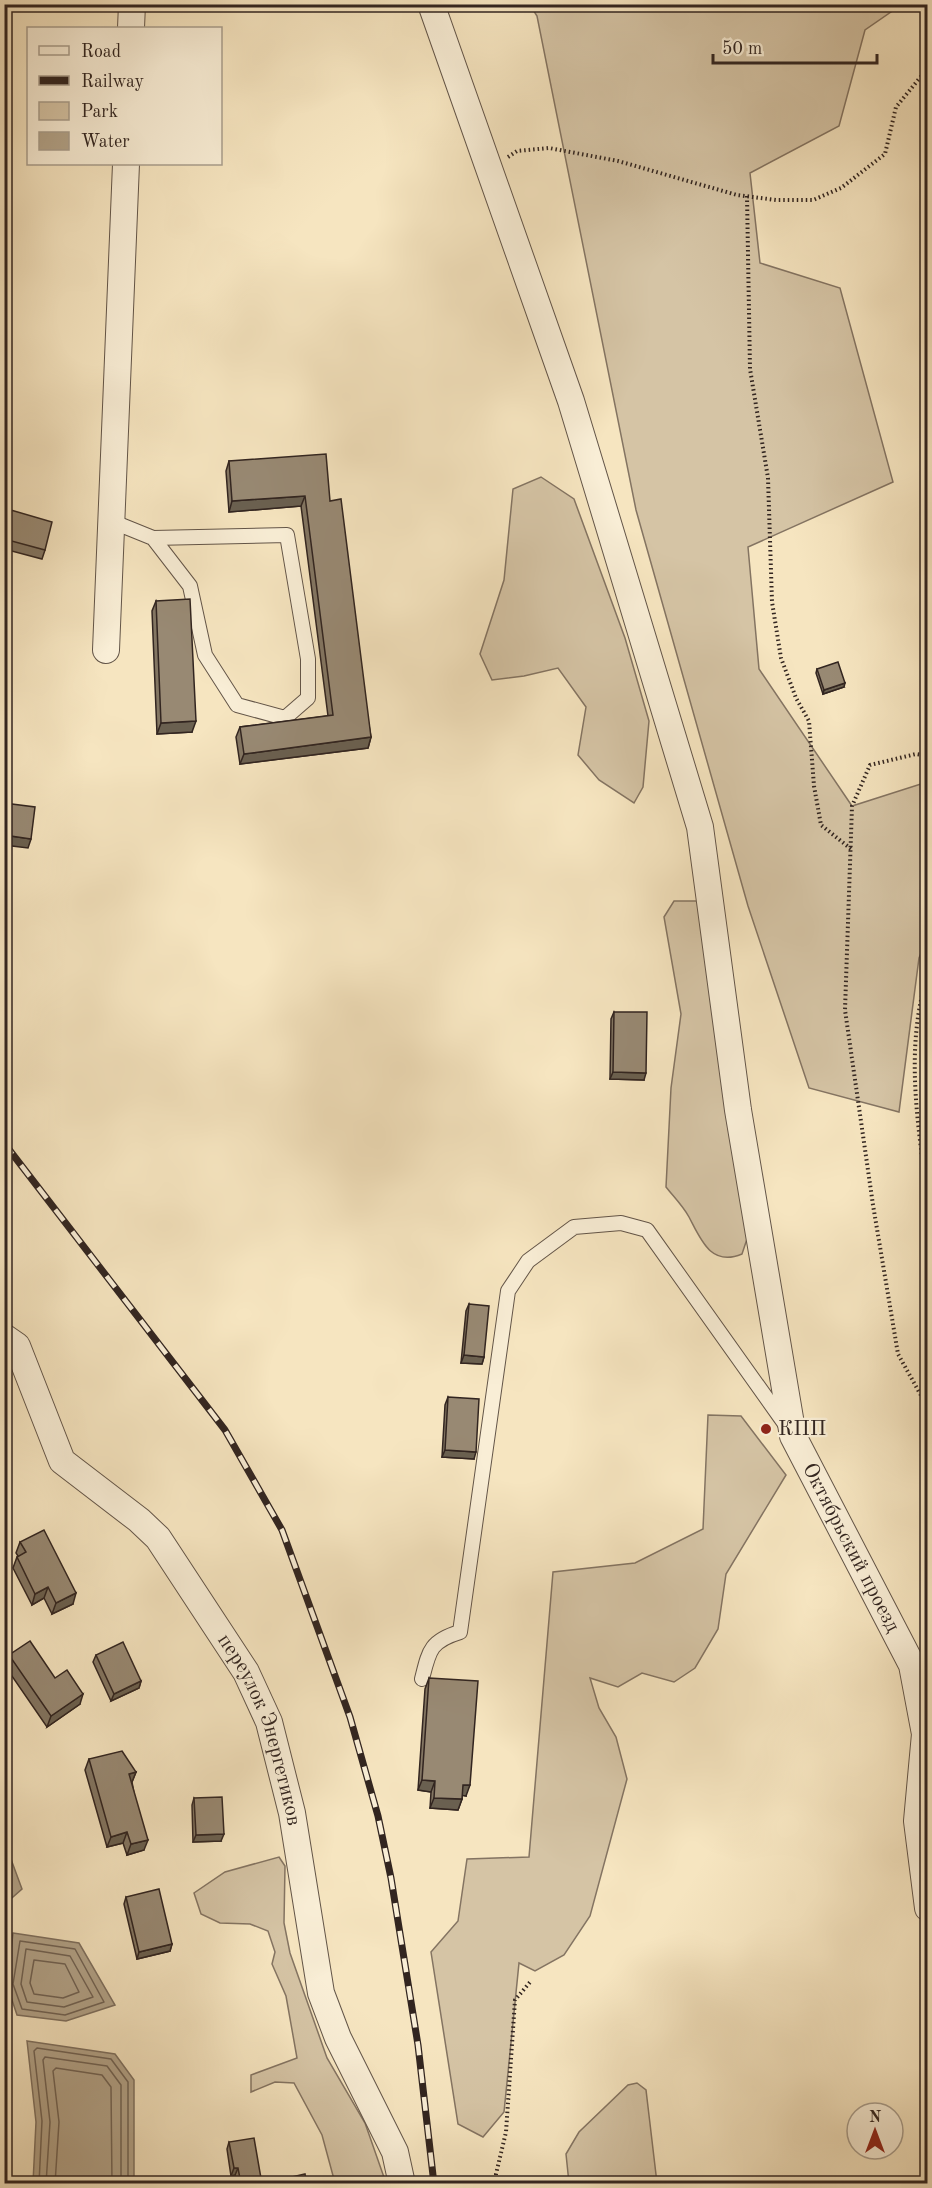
<svg xmlns="http://www.w3.org/2000/svg" width="932" height="2188" viewBox="0 0 932 2188" font-family="'Old Standard TT',serif">
  <style>
    .green { fill: #d5c4a5; stroke: #847462; stroke-width: 1.5 }
    .water { fill: #b3a48a; stroke: #7f7160; stroke-width: 1.5 }
    .lines { fill: none; stroke-linecap: round; stroke-linejoin: round }
    .shore { stroke: #726455; stroke-width: 1.5 }
    .lane-casing { stroke: #635548; stroke-width: 16 }
    .street-casing { stroke: #635548; stroke-width: 28 }
    .path { stroke: #322520; stroke-width: 4; stroke-dasharray: 1.5 3; stroke-linecap: butt }
    .lane { stroke: #f9eed6; stroke-width: 14 }
    .street { stroke: #f9eed6; stroke-width: 26 }
    .rail-casing { stroke: #322520; stroke-width: 7 }
    .rail { stroke: #f9eed6; stroke-width: 4.5; stroke-dasharray: 14; stroke-linecap: butt }
    .wall { fill: #837663; stroke: #322520; stroke-width: 1.5 }
    .shaded-wall { fill: #6a6050; stroke: #322520; stroke-width: 1.5 }
    .building { fill: #988973; stroke: #322520; stroke-width: 1.5 }
    .poi-dot { fill: #8f2418; stroke: #f9eed6; stroke-width: 2 }
    .labels { text-anchor: middle; dominant-baseline: central; stroke-width: 4.5; stroke-linejoin: round; paint-order: stroke }
    .poi-label { font-size: 21px; fill: #322520; stroke: #f9eed6; text-anchor: start }
    .street-label { font-size: 21px; fill: #322520; stroke: #f9eed6 }
  </style>
  <rect width="100%" height="100%" fill="#f6e5c0"/>
  <filter id="stains"><feTurbulence type="fractalNoise" baseFrequency=".00333" numOctaves="4"/><feColorMatrix values="0 0 0 0 .2 0 0 0 0 .09 0 0 0 0 .02 0 0 0 .5 -.17"/></filter>
  <radialGradient id="worn" r=".72"><stop offset=".6" stop-color="#630" stop-opacity="0"/><stop offset="1" stop-color="#630" stop-opacity=".3"/></radialGradient>
  <path class="green" d="M 530,5 L 901,5 L 865,30 L 839,126 L 750,173 L 760,263 L 840,288 L 893,482 L 748,547 L 759,669 L 852,806 L 927,782 L 927,939 L 919,958 L 899,1112 L 809,1088 L 748,906 L 636,510 L 537,16 Z
    M 541,477 L 574,499 L 625,638 L 649,721 L 643,787 L 634,803 L 599,780 L 578,755 L 586,707 L 558,668 L 524,676 L 492,680 L 480,654 L 504,580 L 513,489 Z
    M 674,901 L 702,901 L 749,1233 L 742,1254 C 711,1267 701,1240 689,1217 C 683,1206 673,1196 666,1187 L 671,1088 L 681,1014 L 664,917 Z
    M 708,1415 L 741,1416 L 786,1475 L 726,1574 L 718,1629 L 695,1668 L 674,1682 L 642,1673 L 618,1687 L 590,1678 L 599,1708 L 616,1737 L 627,1779 L 590,1916 L 564,1955 L 535,1971 L 519,1963 L 504,2112 L 483,2137 L 458,2124 L 431,1952 L 458,1921 L 467,1859 L 529,1857 L 553,1572 L 635,1563 L 703,1529 Z
    M 279,1857 L 285,1866 L 284,1923 L 290,1953 L 327,2058 L 365,2123 L 386,2183 L 335,2183 L 322,2135 L 294,2083 L 275,2082 L 251,2092 L 251,2075 L 297,2058 L 286,1996 L 272,1964 L 275,1952 L 268,1931 L 250,1924 L 220,1923 L 201,1914 L 194,1893 L 225,1872 Z
    M 637,2083 L 646,2090 L 657,2183 L 569,2183 L 566,2154 L 579,2132 L 628,2085 Z"/>
  <path class="water" d="M 5,1843 L 22,1889 L 5,1904 L 4,1904 Z
    M 13,1933 L 79,1943 L 115,2005 L 66,2021 L 17,2015 L 7,1985 Z
    M 27,2041 L 115,2054 L 134,2080 L 134,2183 L 33,2183 L 36,2122 Z
    M 5,2065 L 11,2065 L 8,2184 L 4,2183 Z"/>
  <g class="lines">
    <path class="shore" d="M 20,1941 L 75,1949 L 104,2002 L 65,2015 L 22,2009 L 13,1984 Z
      M 26,1949 L 70,1956 L 93,1997 L 64,2007 L 27,2002 L 21,1984 Z
      M 34,1960 L 65,1964 L 79,1992 L 63,1998 L 34,1994 L 30,1983 Z
      M 39,2184 L 42,2121 L 34,2051 L 37,2048 L 111,2059 L 128,2082 L 128,2184
      M 46,2184 L 50,2122 L 43,2060 L 45,2057 L 107,2066 L 121,2085 L 121,2184
      M 55,2184 L 59,2122 L 53,2071 L 56,2068 L 102,2075 L 111,2087 L 112,2184"/>
    <defs>
      <path id="lane" d="M 111,521 L 153,538 L 287,535 L 308,659 L 308,698 L 285,718 L 237,705 L 205,655 L 190,586 L 153,538
        M 422,1679 C 429,1651 430,1641 460,1632 L 508,1291 L 528,1261 L 574,1227 L 621,1223 L 647,1230 L 785,1424"/>
      <g id="street">
        <path id="s1" d="M 431,4 L 571,401 L 700,827 L 738,1110 L 793,1436 L 912,1665 L 925,1734 L 917,1821 L 928,1908"/>
        <path d="M 131,28 L 132,4"/>
        <path d="M 106,650 L 126,164"/>
        <path id="s2" d="M 4,1337 L 17,1346 L 62,1461 L 139,1520 L 158,1538 L 246,1672 L 269,1722 L 292,1813 L 321,1993 L 338,2038 L 395,2152 L 402,2184"/>
      </g>
    </defs>
    <use href="#lane" class="lane-casing"/>
    <use href="#street" class="street-casing"/>
    <path class="path" d="M 458,10 L 467,4
      M 508,157 L 517,151 L 549,148 L 618,161 L 737,195 L 776,200 L 813,200 L 841,188 L 885,154 L 896,107 L 928,68
      M 747,196 L 750,369 L 768,478 L 772,602 L 781,658 L 796,698 L 809,721 L 814,786 L 821,825 L 851,849
      M 928,756 L 916,754 L 870,765 L 852,806 L 845,1010 L 873,1205 L 898,1354 L 928,1408
      M 928,974 C 904,1047 918,1126 928,1200
      M 496,2184 L 496,2174 L 506,2132 L 515,2000 L 531,1981"/>
    <use href="#lane" class="lane"/>
    <use href="#street" class="street"/>
    <defs>
      <path id="rail" d="M 4,1143 L 225,1430 L 282,1530 L 350,1717 L 378,1816 L 391,1878 L 418,2045 L 434,2184"/>
    </defs>
    <use href="#rail" class="rail-casing"/>
    <use href="#rail" class="rail"/>
  </g>
  <path class="wall" d="M 229,461 L 330,501 L 371,737 L 368,748 L 240,764 L 236,737 L 240,727 L 328,716 L 301,506 L 229,512 L 226,471 Z
    M 4,508 L 45,550 L 42,559 L 4,549 Z
    M 156,601 L 192,732 L 157,734 L 152,611 Z
    M 817,669 L 844,687 L 823,694 L 816,673 Z
    M 614,1012 L 644,1080 L 610,1079 L 611,1019 Z
    M 469,1304 L 484,1357 L 482,1364 L 461,1363 L 466,1311 Z
    M 448,1397 L 474,1459 L 442,1457 L 445,1405 Z
    M 20,1542 L 73,1604 L 52,1614 L 44,1598 L 32,1605 L 13,1568 L 17,1557 L 18,1556 L 16,1553 Z
    M 9,1655 L 80,1704 L 47,1727 L 5,1666 Z
    M 96,1655 L 141,1681 L 139,1688 L 111,1701 L 93,1662 Z
    M 429,1678 L 466,1796 L 462,1795 L 462,1799 L 458,1810 L 430,1808 L 431,1792 L 418,1790 L 425,1689 Z
    M 89,1759 L 136,1772 L 132,1782 L 144,1850 L 127,1855 L 123,1843 L 107,1847 L 85,1770 Z
    M 194,1798 L 221,1841 L 193,1842 L 192,1805 Z
    M 126,1897 L 172,1944 L 170,1951 L 137,1959 L 124,1904 Z
    M 229,2142 L 262,2184 L 237,2184 L 235,2175 L 231,2176 L 227,2149 Z"/>
  <path class="shaded-wall" d="M 305,496 L 301,506 L 229,512 L 232,501 Z
    M 845,683 L 844,687 L 823,694 L 824,690 Z
    M 196,721 L 192,732 L 157,734 L 161,723 Z
    M 371,737 L 368,748 L 240,764 L 244,754 Z
    M 4,835 L 31,839 L 28,848 L 4,845 Z
    M 613,1072 L 646,1073 L 644,1080 L 610,1079 Z
    M 464,1355 L 484,1357 L 482,1364 L 461,1363 Z
    M 445,1450 L 476,1452 L 474,1459 L 442,1457 Z
    M 48,1587 L 44,1598 L 32,1605 L 35,1594 Z
    M 76,1593 L 73,1604 L 52,1614 L 56,1603 Z
    M 141,1681 L 139,1688 L 111,1701 L 114,1694 Z
    M 83,1694 L 80,1704 L 47,1727 L 51,1716 Z
    M 136,1772 L 132,1782 L 125,1784 L 129,1774 Z
    M 422,1780 L 435,1781 L 431,1792 L 418,1790 Z
    M 463,1785 L 470,1785 L 466,1796 L 459,1795 Z
    M 434,1798 L 462,1799 L 458,1810 L 430,1808 Z
    M 127,1832 L 123,1843 L 107,1847 L 111,1837 Z
    M 224,1834 L 221,1841 L 193,1842 L 196,1835 Z
    M 148,1840 L 144,1850 L 127,1855 L 131,1844 Z
    M 172,1944 L 170,1951 L 137,1959 L 139,1952 Z
    M 234,2168 L 238,2168 L 235,2175 L 231,2176 Z"/>
  <path class="building" d="M 326,454 L 330,501 L 341,499 L 371,737 L 244,754 L 240,727 L 333,715 L 305,496 L 232,501 L 229,461 Z
    M 4,508 L 52,522 L 45,550 L 4,539 Z
    M 190,599 L 196,721 L 161,723 L 156,601 Z
    M 838,662 L 845,683 L 824,690 L 817,669 Z
    M 4,803 L 35,807 L 31,839 L 4,835 Z
    M 614,1012 L 647,1012 L 646,1073 L 613,1072 Z
    M 469,1304 L 489,1306 L 484,1357 L 464,1355 Z
    M 448,1397 L 479,1399 L 476,1452 L 445,1450 Z
    M 44,1530 L 76,1593 L 56,1603 L 48,1587 L 35,1594 L 17,1557 L 26,1552 L 20,1542 Z
    M 30,1641 L 55,1678 L 67,1670 L 83,1694 L 51,1716 L 9,1655 Z
    M 123,1642 L 141,1681 L 114,1694 L 96,1655 Z
    M 429,1678 L 478,1681 L 470,1785 L 463,1785 L 462,1799 L 434,1798 L 435,1781 L 422,1780 Z
    M 122,1751 L 136,1772 L 129,1774 L 148,1840 L 131,1844 L 127,1832 L 111,1837 L 89,1759 Z
    M 222,1797 L 224,1834 L 196,1835 L 194,1798 Z
    M 159,1889 L 172,1944 L 139,1952 L 126,1897 Z
    M 254,2138 L 262,2184 L 241,2184 L 238,2168 L 234,2168 L 229,2142 Z
    M 305,2174 L 307,2184 L 262,2184 Z"/>
  <circle class="poi-dot" cx="766" cy="1429" r="6"/>
  <g class="labels">
    <g class="poi-label">
      <text x="778" y="1429">КПП</text>
    </g>
    <g class="street-label">
      <text stroke="none"><textPath href="#s1" startOffset="1608">Октябрьский проезд</textPath></text>
      <text stroke="none"><textPath href="#s2" startOffset="482">переулок Энергетиков</textPath></text>
    </g>
  </g>
  <rect width="932" height="2188" fill="none" stroke="#f6e5c0" stroke-width="24"/>
  <rect x="6" y="6" width="920" height="2176" fill="none" stroke="#322520" stroke-width="3"/>
  <rect x="12" y="12" width="908" height="2164" fill="none" stroke="#322520" stroke-width="1.5"/>
  <rect x="27" y="27" width="195" height="138" fill="#f9eed6" stroke="#a99e8d" stroke-width="1.5"/>
  <rect x="39" y="46" width="30" height="9" fill="#f9eed6" stroke="#a99e8d" stroke-width="1.5"/>
  <text x="81" y="57" font-size="18" fill="#322520">Road</text>
  <rect x="39" y="76" width="30" height="9" fill="#322520" stroke="#a99e8d" stroke-width="1.5"/>
  <text x="81" y="87" font-size="18" fill="#322520">Railway</text>
  <rect x="39" y="102" width="30" height="18" fill="#d5c4a5" stroke="#a99e8d" stroke-width="1.5"/>
  <text x="81" y="117" font-size="18" fill="#322520">Park</text>
  <rect x="39" y="132" width="30" height="18" fill="#b3a48a" stroke="#a99e8d" stroke-width="1.5"/>
  <text x="81" y="147" font-size="18" fill="#322520">Water</text>
  <g transform="translate(875 2131)"><circle r="28" fill="#f9eed6" stroke="#a99e8d" stroke-width="1.5"/>
  <path d="M0-4.5L10 22L0 15L-10 22Z" fill="#8f2418"/>
  <text y="-9" font-size="16" font-weight="bold" text-anchor="middle" fill="#322520">N</text>
  </g>
  <path d="M713 54v9h164v-9" fill="none" stroke="#322520" stroke-width="3"/>
  <text x="722" y="54" font-size="18" fill="#322520" stroke="#f9eed6" stroke-width="4.5" paint-order="stroke">50 m</text>
  <rect width="100%" height="100%" filter="url(#stains)"/>
  <rect width="100%" height="100%" fill="url(#worn)"/>
</svg>
